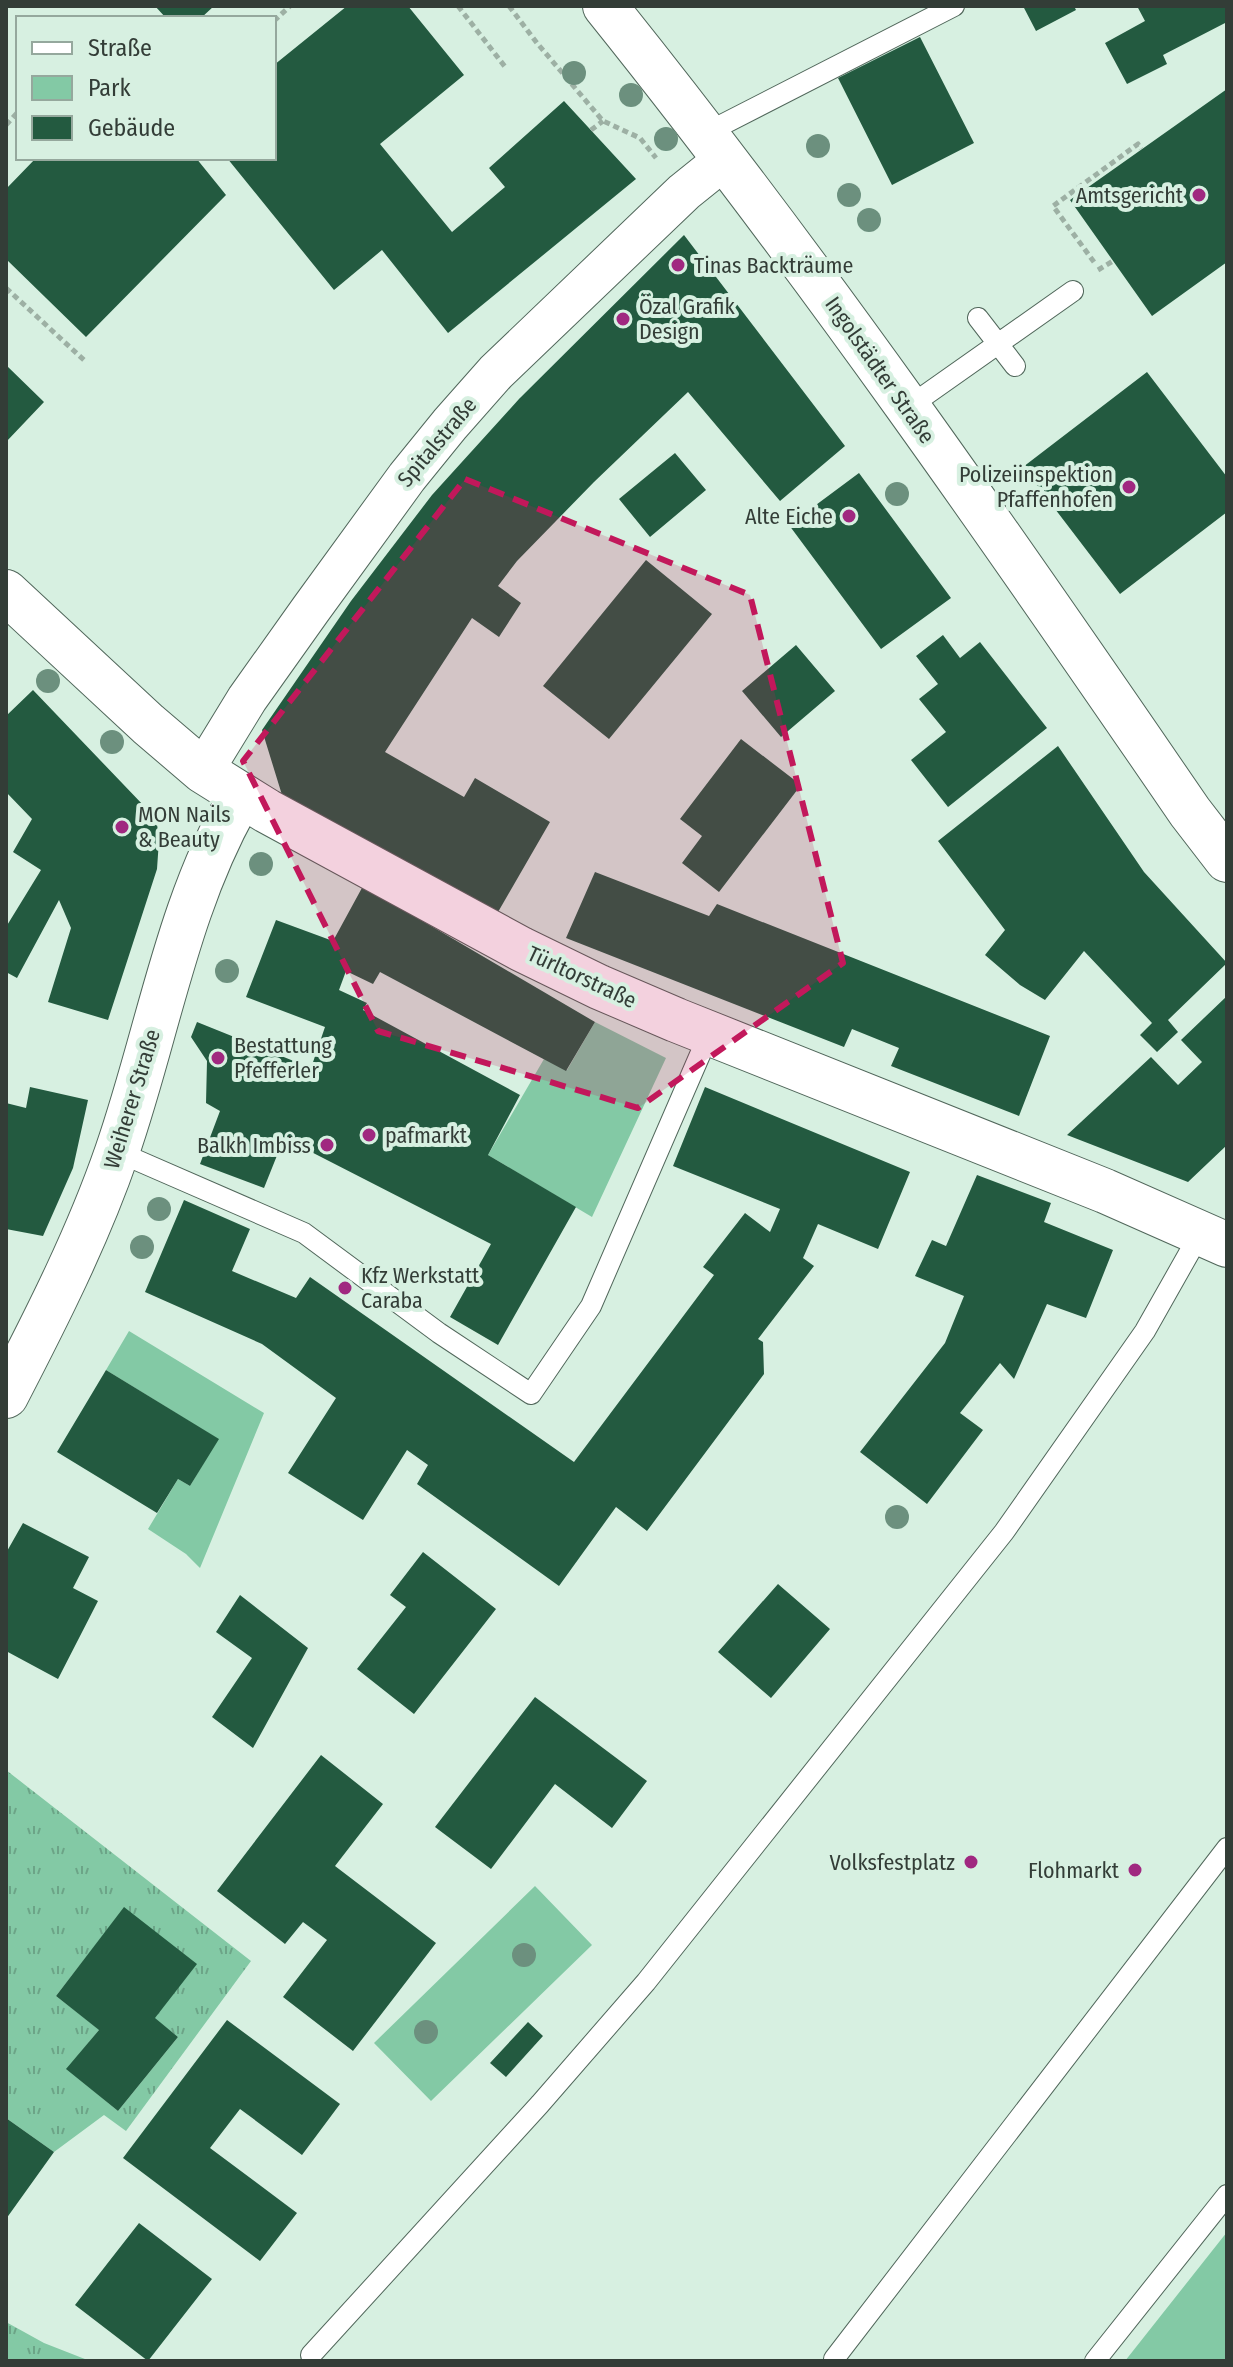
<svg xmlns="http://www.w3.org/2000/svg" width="1233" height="2367" viewBox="0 0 1233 2367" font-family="'Fira Sans Condensed',sans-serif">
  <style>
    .grass { fill: url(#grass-tufts); fill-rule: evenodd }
    .green { fill: #83c9a5 }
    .building { fill: #235a40 }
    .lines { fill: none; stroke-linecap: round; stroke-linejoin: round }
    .service-casing { stroke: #51675b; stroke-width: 22 }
    .minor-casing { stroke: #51675b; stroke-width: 42 }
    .tertiary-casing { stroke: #51675b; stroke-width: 46 }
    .path { stroke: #9db0a4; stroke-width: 5; stroke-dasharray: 6 4; stroke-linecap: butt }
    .service { stroke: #fff; stroke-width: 20 }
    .minor { stroke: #fff; stroke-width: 40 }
    .tertiary { stroke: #fff; stroke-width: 44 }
    .tree { fill: #6c907e }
    .marked { fill: #c2185b; fill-opacity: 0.2; stroke: #c2185b; stroke-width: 6; stroke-dasharray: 16 10; stroke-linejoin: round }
    .poi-dot { fill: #a02880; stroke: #d7f0e1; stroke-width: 3 }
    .labels { text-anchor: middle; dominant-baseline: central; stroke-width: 8; stroke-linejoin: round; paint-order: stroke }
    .poi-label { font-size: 22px; fill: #333d37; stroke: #d7f0e1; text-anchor: end }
    .street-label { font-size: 22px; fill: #333d37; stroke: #d7f0e1 }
  </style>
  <defs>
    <pattern id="grass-tufts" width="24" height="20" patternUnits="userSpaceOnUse" patternTransform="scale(2)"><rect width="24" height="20" fill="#83c9a5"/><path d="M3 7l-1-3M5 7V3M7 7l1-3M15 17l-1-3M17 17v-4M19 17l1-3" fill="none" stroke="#6ca487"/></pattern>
  </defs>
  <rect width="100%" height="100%" fill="#d7f0e1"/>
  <path class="grass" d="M 6,1770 L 251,1961 L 126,2131 L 104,2115 L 54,2152 L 6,2118 ZM 124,1908 L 196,1964 L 128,2052 L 56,1996 ZM 155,2019 L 178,2037 L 118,2111 L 67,2069 L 99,2030 L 128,2052 Z
    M 6,2322 L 44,2343 L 90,2361 L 6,2361 Z"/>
  <path class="green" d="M 595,1022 L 666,1058 L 592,1217 L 488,1155 L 544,1059 L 567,1070 Z
    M 129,1331 L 264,1413 L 200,1568 L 186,1554 L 148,1529 L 178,1479 L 190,1486 L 218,1439 L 106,1370 Z
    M 535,1886 L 592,1945 L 431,2101 L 374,2043 Z
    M 1227,2232 L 1227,2361 L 1125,2361 Z"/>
  <path class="building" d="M 155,6 L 214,6 L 201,18 L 166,18 Z
    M 347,6 L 408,6 L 464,75 L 380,144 L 452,232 L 505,187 L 489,168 L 564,101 L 636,179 L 448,333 L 382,250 L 334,290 L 227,158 L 274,158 L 274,65 Z
    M 1023,6 L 1074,6 L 1076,10 L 1036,31 Z
    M 1137,6 L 1227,6 L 1227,22 L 1163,55 L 1167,64 L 1127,84 L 1105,43 L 1145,21 Z
    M 920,37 L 974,143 L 892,185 L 838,78 Z
    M 1227,89 L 1227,262 L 1152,316 L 1070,200 Z
    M 36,158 L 196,158 L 226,195 L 86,337 L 6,259 L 6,189 Z
    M 684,235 L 845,446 L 780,501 L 688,392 L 594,482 L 517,561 L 498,586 L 521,603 L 499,637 L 472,618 L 385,752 L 464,797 L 475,778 L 550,822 L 494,919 L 282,795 L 262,730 L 351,601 L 432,495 L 519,399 Z
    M 6,365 L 44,402 L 6,442 Z
    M 1147,372 L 1227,477 L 1227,512 L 1120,594 L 1023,467 Z
    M 675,453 L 706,490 L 650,537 L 619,499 Z
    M 859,473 L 951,598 L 881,649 L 789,525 Z
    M 646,560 L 712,614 L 609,739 L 543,686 Z
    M 943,635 L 960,658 L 980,642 L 1047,728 L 948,807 L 911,760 L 946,732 L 919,699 L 938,684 L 916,656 Z
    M 796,645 L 835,691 L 781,737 L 742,691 Z
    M 33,690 L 145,807 L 157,824 L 159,840 L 157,869 L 108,1020 L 48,1002 L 71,928 L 59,900 L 17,978 L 6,972 L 6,927 L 41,870 L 13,852 L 32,819 L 6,792 L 6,716 Z
    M 741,739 L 801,785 L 719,892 L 682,863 L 702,836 L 680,819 Z
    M 1058,746 L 1144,872 L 1227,963 L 1168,1020 L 1178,1032 L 1157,1052 L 1140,1035 L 1152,1023 L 1084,951 L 1045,1000 L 1020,985 L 985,955 L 1005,930 L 938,841 Z
    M 595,872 L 709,916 L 717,904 L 1050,1036 L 1019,1116 L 891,1066 L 899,1048 L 852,1029 L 844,1047 L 566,938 Z
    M 363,886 L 595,1022 L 566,1071 L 380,972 L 373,984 L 346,971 L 339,990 L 367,1003 L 363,1010 L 520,1095 L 488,1155 L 576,1207 L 498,1345 L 450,1317 L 491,1244 L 284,1138 L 264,1188 L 200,1164 L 220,1111 L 206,1103 L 207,1061 L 191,1037 L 197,1022 L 311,1068 L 325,1027 L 246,997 L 276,920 L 333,941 Z
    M 1227,996 L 1227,1145 L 1188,1182 L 1067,1135 L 1151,1057 L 1178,1085 L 1202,1062 L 1181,1040 Z
    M 30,1087 L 88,1100 L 73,1168 L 43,1236 L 6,1229 L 6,1103 L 26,1108 Z
    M 705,1087 L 910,1172 L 878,1249 L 818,1224 L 803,1258 L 814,1266 L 758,1339 L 763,1342 L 764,1374 L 647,1531 L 616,1507 L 559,1586 L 417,1484 L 428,1465 L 407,1450 L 363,1520 L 288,1473 L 336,1398 L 262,1344 L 145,1292 L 184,1200 L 250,1229 L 232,1271 L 296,1298 L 310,1277 L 574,1462 L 714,1275 L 703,1267 L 745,1213 L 770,1232 L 780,1209 L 673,1166 Z
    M 977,1175 L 1051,1203 L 1044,1222 L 1113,1250 L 1086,1318 L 1047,1304 L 1014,1379 L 1000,1363 L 960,1413 L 983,1430 L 927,1504 L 860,1452 L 945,1343 L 964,1296 L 915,1276 L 932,1240 L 946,1246 Z
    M 106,1370 L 219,1439 L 190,1486 L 178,1479 L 157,1513 L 57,1452 Z
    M 23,1523 L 89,1557 L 73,1588 L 98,1601 L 58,1679 L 6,1651 L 6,1553 Z
    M 423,1552 L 496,1609 L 414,1714 L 357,1669 L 406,1607 L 390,1595 Z
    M 778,1584 L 830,1629 L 771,1698 L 718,1652 Z
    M 240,1595 L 308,1648 L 253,1748 L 212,1717 L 252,1658 L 216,1632 Z
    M 535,1697 L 647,1781 L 612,1828 L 555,1784 L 491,1869 L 435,1827 Z
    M 321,1755 L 383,1804 L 335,1866 L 436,1943 L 353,2051 L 283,1997 L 327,1940 L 303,1922 L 285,1944 L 217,1891 Z
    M 124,1907 L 197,1964 L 155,2018 L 178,2037 L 118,2111 L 66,2069 L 99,2030 L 56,1996 Z
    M 227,2020 L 340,2104 L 302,2155 L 240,2109 L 210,2148 L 297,2213 L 260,2261 L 123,2158 Z
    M 528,2022 L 543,2036 L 506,2077 L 490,2063 Z
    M 6,2118 L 54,2152 L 6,2219 Z
    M 139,2223 L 212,2279 L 148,2361 L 75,2305 Z"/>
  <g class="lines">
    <defs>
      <path id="service" d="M 704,134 L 954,6
        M 978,318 L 1015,366
        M 907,408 L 1073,291
        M 118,1152 L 304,1233 L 439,1333 L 531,1394 L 591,1306 L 709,1034
        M 311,2355 L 540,2104 L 646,1982 L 1004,1532 L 1145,1331 L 1201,1232
        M 834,2359 L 1227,1848
        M 1095,2361 L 1227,2195"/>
      <path id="minor" d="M 203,771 L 247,699 L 311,609 L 407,477 L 450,424 L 496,372 L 684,192 L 725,159"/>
      <path id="tertiary" d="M 605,6 C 813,265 1003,539 1190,812 L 1227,860
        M 6,592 L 148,724 L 203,771 L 267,811 L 521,949 L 599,987 L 676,1020 L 1105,1191 L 1227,1245
        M 6,1396 C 47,1317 88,1236 117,1152 C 159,1031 176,908 241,796"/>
    </defs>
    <use href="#service" class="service-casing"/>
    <use href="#minor" class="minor-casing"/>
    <use href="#tertiary" class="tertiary-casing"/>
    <path class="path" d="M 458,6 L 506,68
      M 509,6 L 537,43 L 603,121 L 640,138 L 656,158
      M 133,18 L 145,18
      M 274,21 L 290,6
      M 6,125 L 18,112
      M 591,130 L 603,121
      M 1094,262 L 1053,206 L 1138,144 L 1141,149
      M 1098,270 L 1113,261
      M 6,288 L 85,361"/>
    <use href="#service" class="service"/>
    <use href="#minor" class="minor"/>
    <use href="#tertiary" class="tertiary"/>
  </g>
  <g class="tree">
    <circle cx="574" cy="73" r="12"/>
    <circle cx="631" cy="95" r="12"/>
    <circle cx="666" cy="139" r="12"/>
    <circle cx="818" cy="146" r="12"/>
    <circle cx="849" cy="195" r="12"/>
    <circle cx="869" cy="220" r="12"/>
    <circle cx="897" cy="494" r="12"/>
    <circle cx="48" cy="681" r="12"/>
    <circle cx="112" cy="742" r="12"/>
    <circle cx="261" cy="864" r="12"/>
    <circle cx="227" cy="971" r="12"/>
    <circle cx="159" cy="1209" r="12"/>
    <circle cx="142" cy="1247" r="12"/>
    <circle cx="897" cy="1517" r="12"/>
    <circle cx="524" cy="1955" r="12"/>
    <circle cx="426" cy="2032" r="12"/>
  </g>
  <path class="marked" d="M 465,479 L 750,595 L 843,963 L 638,1108 L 378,1031 L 243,761 Z"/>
  <g class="poi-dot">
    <circle cx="1199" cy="195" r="8"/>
    <circle cx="678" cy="265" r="8"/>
    <circle cx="623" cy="319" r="8"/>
    <circle cx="1129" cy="487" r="8"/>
    <circle cx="849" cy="516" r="8"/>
    <circle cx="122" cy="827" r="8"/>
    <circle cx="218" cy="1058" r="8"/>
    <circle cx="369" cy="1135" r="8"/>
    <circle cx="327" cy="1145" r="8"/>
    <circle cx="345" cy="1288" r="8"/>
    <circle cx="971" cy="1862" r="8"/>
    <circle cx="1135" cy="1870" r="8"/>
  </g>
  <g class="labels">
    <g class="poi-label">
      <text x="1183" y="195">Amtsgericht</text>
      <text x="694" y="265" text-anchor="start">Tinas Backträume</text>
      <text x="639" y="306" text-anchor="start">Özal Grafik<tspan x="639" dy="25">Design</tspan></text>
      <text x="1113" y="474">Polizeiinspektion<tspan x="1113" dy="25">Pfaffenhofen</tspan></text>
      <text x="833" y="516">Alte Eiche</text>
      <text x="138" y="814" text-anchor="start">MON Nails<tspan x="138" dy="25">&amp; Beauty</tspan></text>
      <text x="234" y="1045" text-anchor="start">Bestattung<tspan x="234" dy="25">Pfefferler</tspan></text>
      <text x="385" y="1135" text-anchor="start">pafmarkt</text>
      <text x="311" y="1145">Balkh Imbiss</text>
      <text x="361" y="1275" text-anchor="start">Kfz Werkstatt<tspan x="361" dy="25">Caraba</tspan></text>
      <text x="955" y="1862">Volksfestplatz</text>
      <text x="1119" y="1870">Flohmarkt</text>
    </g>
    <g class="street-label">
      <text transform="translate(880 370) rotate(55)">Ingolstädter Straße</text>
      <text transform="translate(437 442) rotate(-50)">Spitalstraße</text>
      <text transform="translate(582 977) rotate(25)">Türltorstraße</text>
      <text transform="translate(132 1099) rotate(-73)">Weiherer Straße</text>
    </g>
  </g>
  <rect width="1233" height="2367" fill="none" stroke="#333d37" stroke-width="16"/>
  <rect x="16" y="16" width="260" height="144" fill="#d7f0e1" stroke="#95a89d" stroke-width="2"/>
  <rect x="32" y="42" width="40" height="12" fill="#ffffff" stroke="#95a89d" stroke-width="2"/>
  <text x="88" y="56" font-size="24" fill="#333d37">Straße</text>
  <rect x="32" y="76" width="40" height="24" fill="#83c9a5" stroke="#95a89d" stroke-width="2"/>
  <text x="88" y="96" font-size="24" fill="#333d37">Park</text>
  <rect x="32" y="116" width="40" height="24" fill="#235a40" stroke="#95a89d" stroke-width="2"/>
  <text x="88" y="136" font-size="24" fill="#333d37">Gebäude</text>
</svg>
